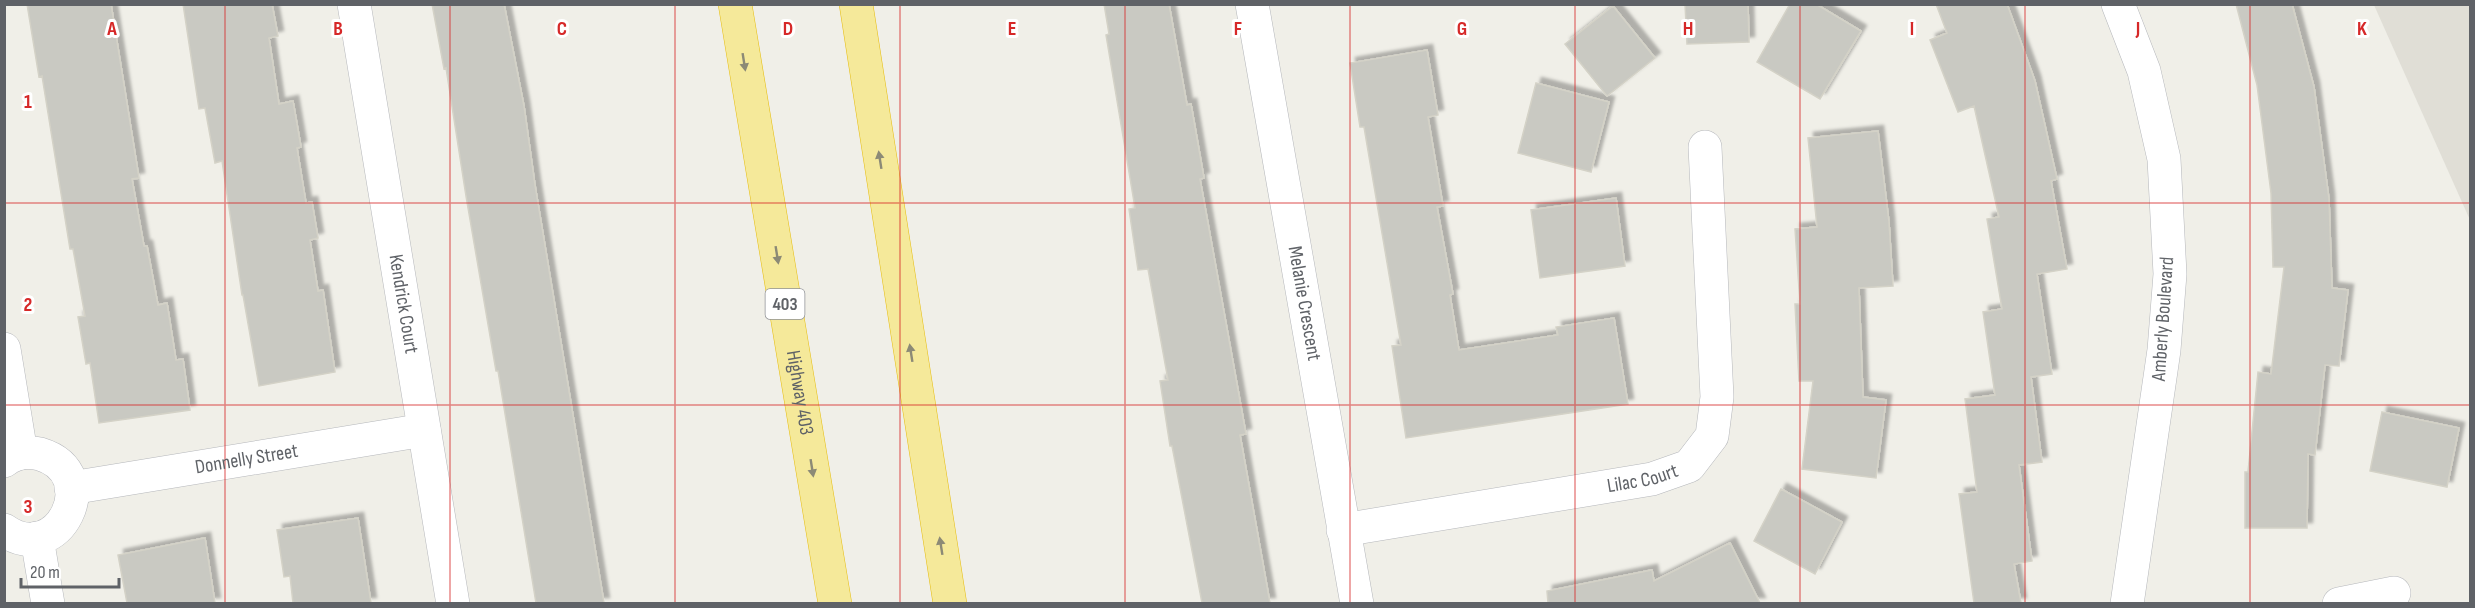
<svg xmlns="http://www.w3.org/2000/svg" width="2475" height="608" viewBox="0 0 2475 608" font-family="'Sofia Sans Condensed',sans-serif">
  <style>
    .education { fill: #e0ded6 }
    .building { fill: #c9c9c2; stroke: #d4d2c7; stroke-width: 1.5; filter: url(#shadow) }
    .lines { fill: none; stroke-linecap: round; stroke-linejoin: round }
    .street-casing { stroke: #b5b7bb; stroke-width: 34 }
    .highway-casing { stroke: #e6bd12; stroke-width: 34 }
    .street { stroke: #fff; stroke-width: 33 }
    .highway { stroke: #f5e99a; stroke-width: 33 }
    .oneway { fill: #8c8a76 }
    .grid { fill: none; stroke: #d62828; stroke-width: 1.5; stroke-opacity: 0.55 }
    .labels { text-anchor: middle; dominant-baseline: central; stroke-width: 6; stroke-linejoin: round; paint-order: stroke }
    .shield { fill: #fff; stroke: #8f9195; stroke-width: 1.5 }
    .shield-label { font-size: 18px; font-weight: bold; fill: #5f6267 }
    .street-label { font-size: 20px; fill: #5f6267; stroke: #fff }
    .grid-label { font-size: 20px; text-anchor: middle; font-weight: bold; fill: #d62828; stroke: #fff; stroke-width: 6; stroke-linejoin: round; paint-order: stroke }
  </style>
  <defs>
    <filter id="shadow"><feDropShadow dx="5.5" dy="-5.5" stdDeviation="1.5" flood-color="#0004"/></filter>
  </defs>
  <rect width="100%" height="100%" fill="#f0efe8"/>
  <path class="education" d="M 2374,5 L 2470,5 L 2470,220 Z"/>
  <path class="building" d="M 27,4 L 111,4 L 139,178 L 132,179 L 144,246 L 147,246 L 158,305 L 167,303 L 176,360 L 183,359 L 190,410 L 99,423 L 90,363 L 86,364 L 78,317 L 85,316 L 73,249 L 70,249 L 42,76 L 39,77 Z
    M 183,4 L 272,4 L 278,36 L 269,38 L 279,104 L 293,101 L 301,147 L 297,148 L 306,203 L 312,202 L 318,238 L 310,240 L 318,291 L 323,290 L 335,372 L 259,386 L 243,295 L 242,295 L 222,161 L 215,163 L 205,108 L 199,109 Z
    M 432,4 L 504,4 L 524,106 L 535,185 L 604,603 L 536,603 L 498,371 L 496,371 L 466,196 L 446,68 L 444,69 Z
    M 1104,4 L 1169,4 L 1187,105 L 1191,104 L 1204,178 L 1200,179 L 1246,434 L 1240,435 L 1270,603 L 1202,603 L 1172,446 L 1170,446 L 1160,381 L 1168,380 L 1148,269 L 1138,270 L 1129,209 L 1135,208 L 1106,35 L 1109,34 Z
    M 1685,4 L 1748,4 L 1749,42 L 1687,44 Z
    M 1790,4 L 1816,4 L 1861,31 L 1820,99 L 1757,62 Z
    M 1936,4 L 2007,4 L 2035,81 L 2057,179 L 2051,181 L 2067,269 L 2037,274 L 2052,374 L 2031,377 L 2042,462 L 2019,465 L 2032,561 L 2014,564 L 2021,603 L 1974,603 L 1959,494 L 1977,492 L 1965,399 L 1995,395 L 1983,312 L 2002,309 L 1987,219 L 1999,217 L 1974,106 L 1958,112 L 1930,40 L 1947,33 Z
    M 2236,4 L 2292,4 L 2314,87 L 2329,199 L 2332,288 L 2348,290 L 2339,366 L 2325,365 L 2315,455 L 2308,454 L 2307,528 L 2245,528 L 2245,472 L 2248,472 L 2258,372 L 2271,374 L 2284,267 L 2273,267 L 2271,193 L 2257,85 Z
    M 1613,6 L 1655,58 L 1607,96 L 1565,44 Z
    M 1427,50 L 1438,115 L 1428,117 L 1443,206 L 1437,207 L 1453,294 L 1450,295 L 1459,350 L 1558,335 L 1556,327 L 1614,318 L 1628,404 L 1406,438 L 1392,346 L 1401,345 L 1364,127 L 1360,127 L 1350,63 Z
    M 1536,83 L 1609,102 L 1591,172 L 1518,153 Z
    M 1878,131 L 1889,222 L 1893,286 L 1859,288 L 1863,397 L 1886,400 L 1876,478 L 1802,469 L 1813,381 L 1799,381 L 1795,304 L 1800,304 L 1795,229 L 1817,227 L 1808,138 Z
    M 1616,198 L 1625,266 L 1540,278 L 1531,210 Z
    M 2382,412 L 2459,428 L 2447,487 L 2370,471 Z
    M 1781,489 L 1842,522 L 1815,574 L 1754,541 Z
    M 358,518 L 371,603 L 293,603 L 290,576 L 284,577 L 277,530 Z
    M 205,538 L 215,603 L 127,603 L 118,555 Z
    M 1730,543 L 1760,603 L 1548,603 L 1547,591 L 1652,570 L 1654,581 Z"/>
  <g class="lines">
    <defs>
      <g id="street">
        <path id="s1" d="M 354,4 L 453,604"/>
        <path id="s2" d="M 1252,4 L 1357,604"/>
        <path d="M 2118,4 L 2144,71 L 2164,159 L 2170,274 L 2164,350 L 2127,604"/>
        <path d="M 4,349 L 21,453"/>
        <path d="M 4,461 C 14,453 28,451 40,454 C 106,474 58,569 4,530"/>
        <path id="s3" d="M 71,488 L 424,430"/>
        <path id="s4" d="M 1343,530 L 1652,479 L 1689,466 L 1712,436 L 1717,397 L 1705,147"/>
        <path d="M 37,538 L 48,604"/>
        <path d="M 2339,604 L 2394,593"/>
      </g>
      <g id="highway">
        <path id="s5" d="M 735,4 L 835,604"/>
        <path d="M 856,4 L 950,604"/>
      </g>
    </defs>
    <use href="#street" class="street-casing"/>
    <use href="#highway" class="highway-casing"/>
    <use href="#street" class="street"/>
    <use href="#highway" class="highway"/>
  </g>
  <defs><path id="oneway-solid" d="M-6-.8H1V-3.2L6.5 0L1 3.2V.8H-6Z" transform="scale(1.5)"/></defs>
  <g class="oneway">
    <use href="#oneway-solid" transform="translate(744 62) rotate(81)"/>
    <use href="#oneway-solid" transform="translate(880 160) rotate(-99)"/>
    <use href="#oneway-solid" transform="translate(777 255) rotate(81)"/>
    <use href="#oneway-solid" transform="translate(911 353) rotate(-99)"/>
    <use href="#oneway-solid" transform="translate(812 468) rotate(81)"/>
    <use href="#oneway-solid" transform="translate(941 546) rotate(-99)"/>
  </g>
  <path class="grid" d="M 225,4 L 225,604M 450,4 L 450,604M 675,4 L 675,604M 900,4 L 900,604M 1125,4 L 1125,604M 1350,4 L 1350,604M 1575,4 L 1575,604M 1800,4 L 1800,604M 2025,4 L 2025,604M 2250,4 L 2250,604M 4,203 L 2470,203M 4,405 L 2470,405"/>
  <g class="labels">
    <rect class="shield" x="765.5" y="289" width="39" height="30" rx="4.5"/>
    <g class="shield-label">
      <text x="785" y="304">403</text>
    </g>
    <g class="street-label">
      <text stroke="none"><textPath href="#s1" startOffset="304">Kendrick Court</textPath></text>
      <text stroke="none"><textPath href="#s2" startOffset="304">Melanie Crescent</textPath></text>
      <text transform="translate(2163 319) rotate(-86)">Amberly Boulevard</text>
      <text stroke="none"><textPath href="#s5" startOffset="394">Highway 403</textPath></text>
      <text stroke="none"><textPath href="#s3" startOffset="178">Donnelly Street</textPath></text>
      <text stroke="none"><textPath href="#s4" startOffset="304">Lilac Court</textPath></text>
    </g>
  </g>
  <g class="grid-label">
    <text x="112" y="35">A</text>
    <text x="338" y="35">B</text>
    <text x="562" y="35">C</text>
    <text x="788" y="35">D</text>
    <text x="1012" y="35">E</text>
    <text x="1238" y="35">F</text>
    <text x="1462" y="35">G</text>
    <text x="1688" y="35">H</text>
    <text x="1912" y="35">I</text>
    <text x="2138" y="35">J</text>
    <text x="2362" y="35">K</text>
    <text x="28" y="108">1</text>
    <text x="28" y="311">2</text>
    <text x="28" y="513">3</text>
  </g>
  <rect width="2475" height="608" fill="none" stroke="#5f6267" stroke-width="12"/>
  <path d="M21 578v9h98v-9" fill="none" stroke="#5f6267" stroke-width="3"/>
  <text x="30" y="578" font-size="18" fill="#5f6267" stroke="#ffffff" stroke-width="4.5" paint-order="stroke">20 m</text>
</svg>
